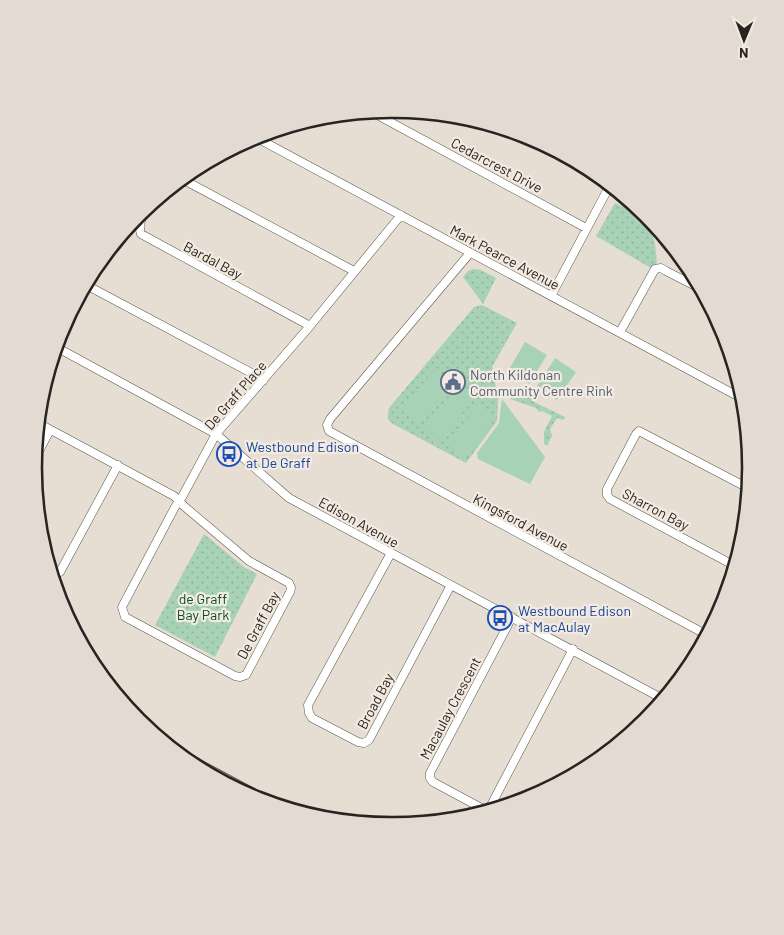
<svg xmlns="http://www.w3.org/2000/svg" width="784" height="935" viewBox="0 0 784 935" font-family="Barlow,sans-serif">
  <style>
    .grass { fill: url(#grass-dots) }
    .garden { fill: #a8d2b5 }
    .lines { fill: none; stroke-linecap: round; stroke-linejoin: round }
    .street-casing { stroke: #5c554d; stroke-width: 9 }
    .secondary-casing { stroke: #5c554d; stroke-width: 12 }
    .street { stroke: #fff; stroke-width: 8 }
    .secondary { stroke: #fcd6e2; stroke-width: 10 }
    .labels { text-anchor: middle; dominant-baseline: central; stroke-width: 4.5; stroke-linejoin: round; paint-order: stroke }
    .street-label { font-size: 14px; fill: #282421; stroke: #f3eae1 }
    .service-label { font-size: 14px; fill: #4e5e75; stroke: #f3eae1; text-anchor: start }
    .transit-label { font-size: 14px; fill: #164399; stroke: #f3eae1; text-anchor: start }
    .park-label { font-size: 14px; fill: #01512b; stroke: #f3eae1 }
    .rim { fill: none; stroke: #282421; stroke-width: 2.5 }
  </style>
  <defs>
    <pattern id="grass-dots" width="8" height="8" patternUnits="userSpaceOnUse" patternTransform="scale(1.25)"><rect width="8" height="8" fill="#a8d2b5"/><path d="M2 2h.1M6 6h.1" fill="none" stroke="#91b49b" stroke-width="1.8" stroke-linecap="round"/></pattern>
  </defs>
  <rect width="100%" height="100%" fill="#e6ddd3"/>
  <path class="grass" d="M 615,203 C 623,207 632,210 639,215 C 655,227 656,248 657,266 L 651,268 L 596,236 Z
    M 474,269 L 481,270 L 496,278 L 483,304 L 463,277 L 468,271 Z
    M 482,305 L 517,323 L 492,367 L 498,398 L 497,421 L 466,463 L 393,424 C 386,420 388,415 389,408 L 474,307 Z
    M 515,390 L 532,398 L 534,402 L 565,417 L 564,420 L 557,418 L 550,429 L 552,436 L 547,446 L 544,444 L 544,432 L 552,416 L 542,411 L 539,412 L 536,408 L 510,399 Z
    M 204,534 L 244,567 L 257,574 L 215,657 L 155,625 Z"/>
  <path class="garden" d="M 525,342 L 547,355 L 529,384 L 508,371 Z
    M 555,358 L 576,372 L 557,400 L 537,386 Z
    M 434,370 L 436,370 L 450,381 L 451,385 L 422,421 L 419,421 L 405,411 L 404,408 Z
    M 456,388 L 460,389 L 471,398 L 471,402 L 442,438 L 437,438 L 426,427 Z
    M 502,399 L 545,457 L 530,484 L 478,459 L 477,453 L 499,423 Z
    M 477,405 L 482,406 L 494,416 L 494,420 L 466,456 L 463,457 L 448,446 L 447,444 Z"/>
  <g class="lines">
    <defs>
      <path id="street" d="M 370,111 L 586,228
        M 255,137 L 743,399
        M 182,179 L 354,271
        M 157,199 C 148,210 136,219 141,234 L 310,326
        M 470,253 L 330,419 L 327,425 L 329,431 L 707,635
        M 84,287 L 90,287 L 259,377 L 263,381
        M 551,296 L 610,185
        M 620,332 L 655,269 L 661,268 L 666,271 L 701,289
        M 56,347 L 216,434 L 289,498 L 663,699
        M 38,423 L 174,496 L 185,507 L 249,561 L 289,583 L 291,588 L 290,592 L 246,675 L 240,677 L 235,676 L 125,617 L 122,607 L 175,507 L 182,497 L 216,434 L 310,326 L 401,215
        M 35,459 L 50,430
        M 391,553 L 308,705 L 309,713 L 312,718 L 358,742 L 364,743 L 369,740 L 451,585
        M 735,566 L 610,499 L 607,495 L 607,489 L 636,434 L 639,431 L 748,488
        M 52,576 L 60,572 L 118,465
        M 487,811 L 433,782 L 430,778 L 430,773 L 512,617
        M 488,811 L 573,649"/>
      <path id="secondary" d="M 182,756 L 268,802"/>
    </defs>
    <use href="#street" class="street-casing"/>
    <use href="#secondary" class="secondary-casing"/>
    <use href="#street" class="street"/>
    <use href="#secondary" class="secondary"/>
  </g>
  <defs>
    <symbol id="civic-ring" viewBox="-11 -11 22 22"><circle r="9.5" fill="#f3eae1" stroke="#5c6f8a" stroke-width="1.5"/><path d="M-.6-6.5H3V-4.5H.6V-3L4-1V1h2V6H-6V1h2V-1L-.6-3ZM-1.2 2.5V6h2.4V2.5Z" fill="#5c6f8a"/></symbol>
    <symbol id="bus-ring" viewBox="-11 -11 22 22"><circle r="9.5" fill="#f3eae1" stroke="#1a4fb4" stroke-width="1.5"/><path d="M-5-6H5V4H4V6H2V4H-2V6H-4V4H-5ZM-3.5-4V0h7V-4ZM-3.5 1.2v1.5H-2V1.2ZM2 1.2v1.5H3.5V1.2Z" fill="#1a4fb4"/></symbol>
  </defs>
  <g fill-rule="evenodd">
    <use href="#civic-ring" x="439" y="368" width="28" height="28"/>
    <use href="#bus-ring" x="215" y="440" width="28" height="28"/>
    <use href="#bus-ring" x="486" y="604" width="28" height="28"/>
  </g>
  <g class="labels">
    <g class="street-label">
      <text transform="translate(497 165) rotate(28)">Cedarcrest Drive</text>
      <text transform="translate(505 257) rotate(28)">Mark Pearce Avenue</text>
      <text transform="translate(213 260) rotate(28)">Bardal Bay</text>
      <text transform="translate(235 395) rotate(-49)">De Graff Place</text>
      <text transform="translate(656 509) rotate(28)">Sharron Bay</text>
      <text transform="translate(359 522) rotate(29)">Edison Avenue</text>
      <text transform="translate(521 522) rotate(28)">Kingsford Avenue</text>
      <text transform="translate(258 625) rotate(-62)">De Graff Bay</text>
      <text transform="translate(375 701) rotate(-62)">Broad Bay</text>
      <text transform="translate(450 708) rotate(-62)">Macaulay Crescent</text>
    </g>
    <g class="service-label">
      <text x="470" y="374">North Kildonan<tspan x="470" dy="16">Community Centre Rink</tspan></text>
    </g>
    <g class="transit-label">
      <text x="246" y="446">Westbound Edison<tspan x="246" dy="16">at De Graff</tspan></text>
      <text x="518" y="610">Westbound Edison<tspan x="518" dy="16">at MacAulay</tspan></text>
    </g>
    <g class="park-label">
      <text x="203" y="598">de Graff<tspan x="203" dy="16">Bay Park</tspan></text>
    </g>
  </g>
  <path d="M0 0H784V935H0ZM391 118H393A349 349 0 0 1 742 467V468A349 349 0 0 1 393 817H391A349 349 0 0 1 42 468V467A349 349 0 0 1 391 118Z" fill="#e3dad2" fill-rule="evenodd"/>
  <path class="rim" d="M391 118H393A349 349 0 0 1 742 467V468A349 349 0 0 1 393 817H391A349 349 0 0 1 42 468V467A349 349 0 0 1 391 118Z"/>
  <g transform="translate(744 40) rotate(181)" stroke="#f3eae1" stroke-width="4" paint-order="stroke">
  <path d="M0-4L9 19L0 12L-9 19Z" fill="#282421"/>
  <text y="-8" font-size="14" font-weight="bold" text-anchor="middle" fill="#282421">N</text>
  </g>
</svg>
